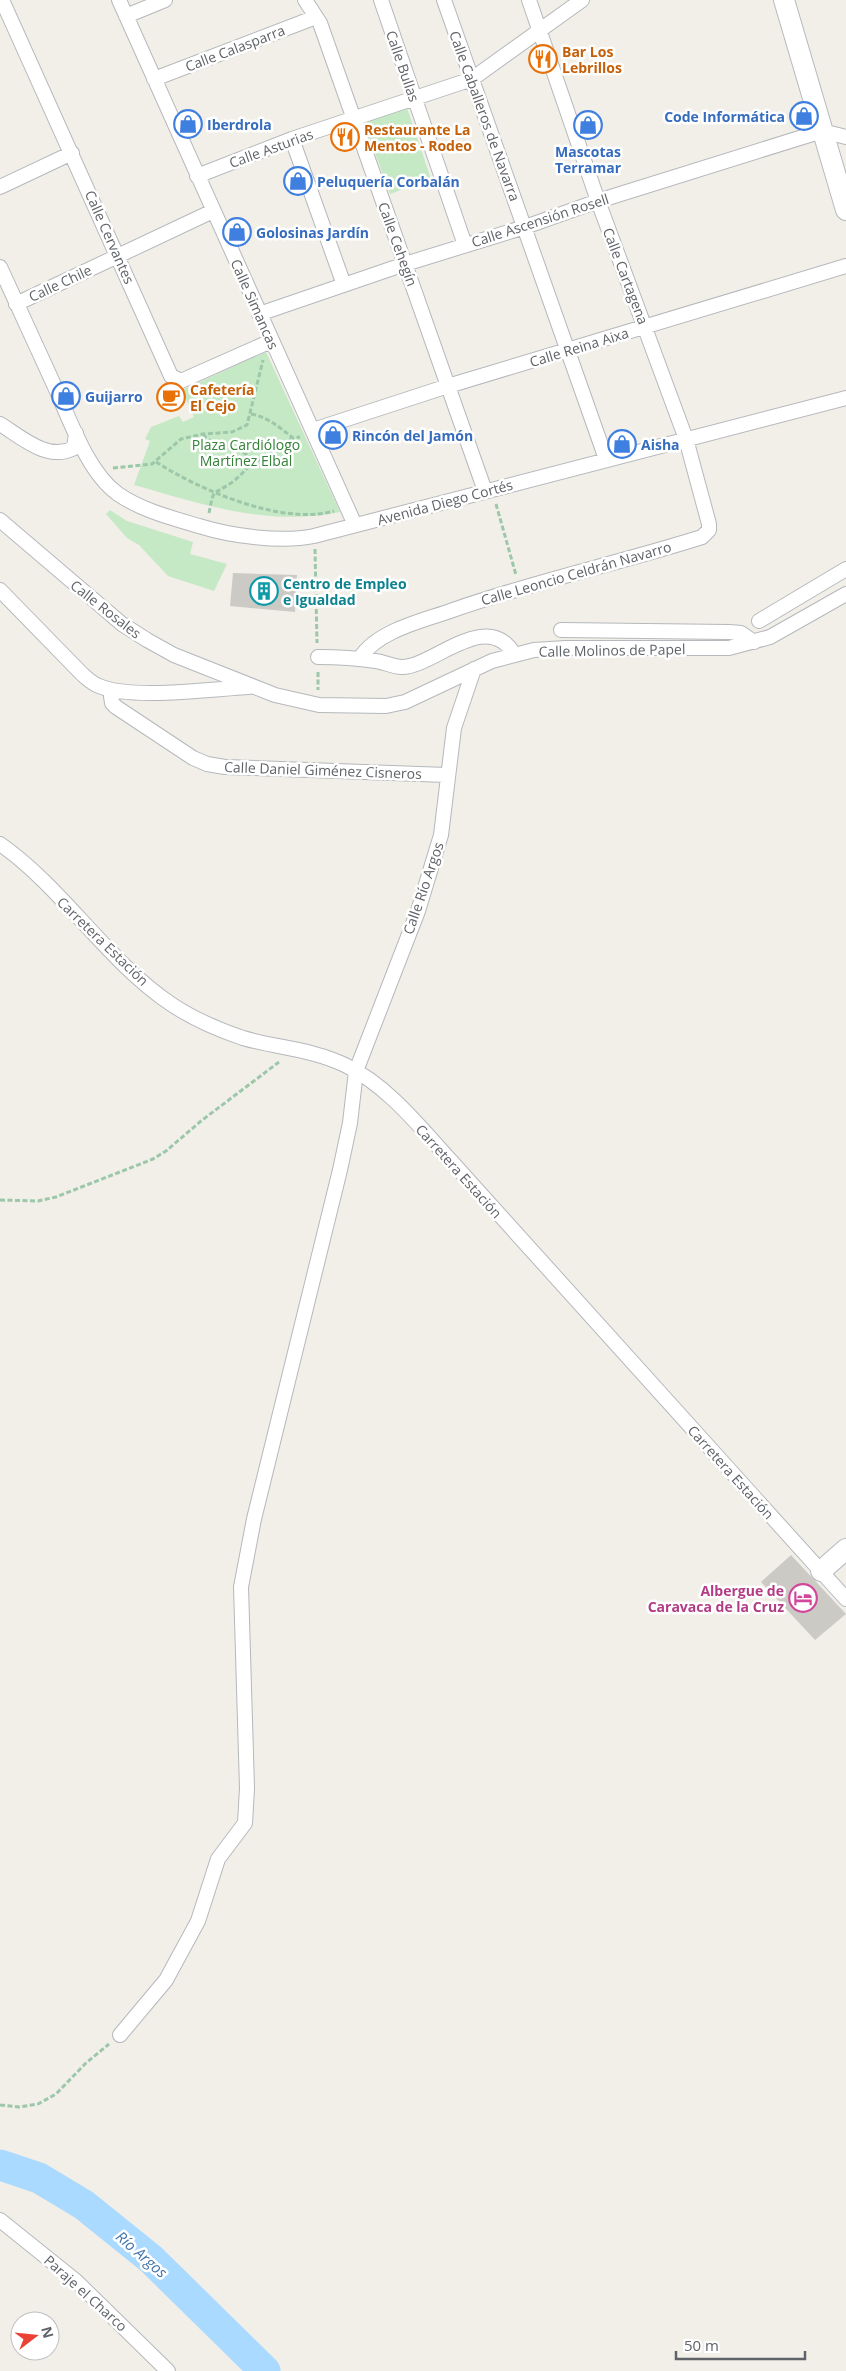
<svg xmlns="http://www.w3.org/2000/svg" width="846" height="2371" viewBox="0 0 846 2371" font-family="'Open Sans',sans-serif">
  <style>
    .green { fill: #c5e8c5 }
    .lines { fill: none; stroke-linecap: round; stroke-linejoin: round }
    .river { stroke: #aadaff; stroke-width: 31 }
    .building { fill: #cccac5 }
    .street-casing { stroke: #b5b8bc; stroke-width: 16 }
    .secondary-casing { stroke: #b6babf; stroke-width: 22 }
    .path { stroke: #9cc7a9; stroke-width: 3; stroke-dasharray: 5 2.5; stroke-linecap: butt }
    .street { stroke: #fff; stroke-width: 14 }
    .secondary { stroke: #fff; stroke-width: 20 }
    .labels { text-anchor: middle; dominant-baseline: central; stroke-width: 5; stroke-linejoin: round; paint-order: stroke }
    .street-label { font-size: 14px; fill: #5f6368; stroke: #fff }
    .food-label { font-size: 14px; font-weight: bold; fill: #c56008; stroke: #fff; text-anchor: start }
    .shop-label { font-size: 14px; font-weight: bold; fill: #366cbe; stroke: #fff; text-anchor: start }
    .park-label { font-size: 14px; fill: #348238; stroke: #fff }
    .culture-label { font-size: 14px; font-weight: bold; fill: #0d838f; stroke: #fff; text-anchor: start }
    .hotel-label { font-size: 14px; font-weight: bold; fill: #b23c85; stroke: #fff; text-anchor: end }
    .water-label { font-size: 15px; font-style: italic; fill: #4174aa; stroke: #fff }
  </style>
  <rect width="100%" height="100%" fill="#f1efe8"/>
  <path class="green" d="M 407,108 L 431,179 L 390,194 L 364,123 Z
    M 266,352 L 340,512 C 268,527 202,504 134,485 L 150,441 L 145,439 L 151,427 L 179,416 L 183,422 L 194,417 L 182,390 Z
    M 110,510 L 127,521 L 193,542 L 190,554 L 227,564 L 214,591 L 168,576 L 139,545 L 127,538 L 106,514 Z"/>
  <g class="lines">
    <path class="river" d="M 0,2165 L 39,2178 L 84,2205 L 151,2259 L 265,2371"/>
  </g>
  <path class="building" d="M 233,573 L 297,575 L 295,612 L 230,606 Z
    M 791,1555 L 846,1614 L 815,1640 L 761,1582 Z"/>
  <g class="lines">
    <defs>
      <path id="street" d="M 2,0 L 171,376 L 181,381 L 271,341
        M 119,0 L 355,525
        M 305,0 L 320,23 L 485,491
        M 381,0 L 465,245
        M 444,0 L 606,459
        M 126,16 L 165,0
        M 154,79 L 316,17
        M 292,139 L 344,285
        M 197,176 L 292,139 L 472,79 L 582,0
        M 0,187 L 72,153
        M 0,267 C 18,307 37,347 55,387 C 70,420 88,473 118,494 C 141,510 172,518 199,526 C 231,536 281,543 314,536 L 846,398
        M 16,304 L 213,211
        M 259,314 L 405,264 L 525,227 L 598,201 L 822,131 L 846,137
        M 0,424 C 21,437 48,462 74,448 L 76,433
        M 313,430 L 448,386 L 846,266
        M 0,520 L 122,624 L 147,640 L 174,655 L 275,695 L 319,705 L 386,706 L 405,702 L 492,661 L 534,650 L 566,648 L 729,648 L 770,637 L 846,594
        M 0,590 L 83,675 C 88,679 93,684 99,686 C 132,700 210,689 249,687
        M 759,621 L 846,569
        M 561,630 L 729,632 L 741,633 L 754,642
        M 318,657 C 337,657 356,658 376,661 C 384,662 393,667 402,667 C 433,667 487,608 514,654
        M 360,658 C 378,630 423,621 453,610 C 535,581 620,563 702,537 L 709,530 L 709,524 L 686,439 L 598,201 L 529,0
        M 117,691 L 111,696 L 112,703 L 116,707 L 193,758 L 207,764 L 225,767 L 447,775
        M 0,844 C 64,889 106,960 171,1004 C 192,1018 219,1030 243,1038 C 277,1048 312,1049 345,1065 C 387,1085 420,1127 451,1161 L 846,1599
        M 120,2035 L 166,1980 L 198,1921 L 218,1859 L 245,1823 L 247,1788 L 241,1587 L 254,1519 L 340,1170 L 350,1123 L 356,1071 L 418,911 L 441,835 L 454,728 L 474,669
        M 0,2220 L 76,2281 L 168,2371"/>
      <path id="secondary" d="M 784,0 L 846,210
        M 821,1571 L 846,1549"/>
    </defs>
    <use href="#street" class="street-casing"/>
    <use href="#secondary" class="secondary-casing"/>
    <path class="path" d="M 251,414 C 268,417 279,427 293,438 L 300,437
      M 203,434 C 211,445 219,444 231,447 C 240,449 248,456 256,461 C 272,455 278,446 293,438
      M 156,462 C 200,490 282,526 334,511
      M 113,468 L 152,464 L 181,439 L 203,434 L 232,432 L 247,425 L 263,360
      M 496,504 L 516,575
      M 209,513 C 214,487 212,496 231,483 C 240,477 247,467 256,461
      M 315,549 L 317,643
      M 318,672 L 318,690
      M 0,1200 L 38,1201 L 56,1197 L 153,1159 L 166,1151 L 201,1121 L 279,1062
      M 0,2105 L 19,2107 L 38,2104 L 56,2094 L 86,2063 L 109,2044"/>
    <use href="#street" class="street"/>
    <use href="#secondary" class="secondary"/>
  </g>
  <defs>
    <symbol id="restaurant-ring" viewBox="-11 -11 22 22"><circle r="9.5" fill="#fff" stroke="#e8710a" stroke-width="1.5"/><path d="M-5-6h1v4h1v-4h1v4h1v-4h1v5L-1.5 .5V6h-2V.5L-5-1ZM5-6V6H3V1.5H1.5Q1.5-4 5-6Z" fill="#e8710a"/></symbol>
    <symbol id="shop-ring" viewBox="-11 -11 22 22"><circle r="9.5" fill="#fff" stroke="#3f7fe0" stroke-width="1.5"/><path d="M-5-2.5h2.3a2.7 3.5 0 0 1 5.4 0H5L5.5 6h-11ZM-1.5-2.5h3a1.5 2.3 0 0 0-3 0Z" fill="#3f7fe0"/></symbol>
    <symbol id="cafe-ring" viewBox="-11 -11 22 22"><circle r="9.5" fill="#fff" stroke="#e8710a" stroke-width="1.5"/><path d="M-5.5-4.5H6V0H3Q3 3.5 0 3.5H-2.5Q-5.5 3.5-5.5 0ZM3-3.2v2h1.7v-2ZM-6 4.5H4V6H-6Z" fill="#e8710a"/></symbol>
    <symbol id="building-ring" viewBox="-11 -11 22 22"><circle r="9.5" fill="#fff" stroke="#0f9aa8" stroke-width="1.5"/><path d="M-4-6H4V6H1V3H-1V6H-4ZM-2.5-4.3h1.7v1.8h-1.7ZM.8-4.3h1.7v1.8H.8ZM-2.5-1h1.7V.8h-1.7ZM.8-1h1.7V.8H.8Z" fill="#0f9aa8"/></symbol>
    <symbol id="hotel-ring" viewBox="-11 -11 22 22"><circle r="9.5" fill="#fff" stroke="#d1479c" stroke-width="1.5"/><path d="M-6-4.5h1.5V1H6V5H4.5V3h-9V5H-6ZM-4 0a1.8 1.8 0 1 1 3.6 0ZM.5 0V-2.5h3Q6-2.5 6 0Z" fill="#d1479c"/></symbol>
  </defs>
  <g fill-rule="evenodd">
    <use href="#restaurant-ring" x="527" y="43" width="32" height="32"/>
    <use href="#shop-ring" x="788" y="100" width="32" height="32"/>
    <use href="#shop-ring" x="172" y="108" width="32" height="32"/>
    <use href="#shop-ring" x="572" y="109" width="32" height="32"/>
    <use href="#restaurant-ring" x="329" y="121" width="32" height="32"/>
    <use href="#shop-ring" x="282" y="165" width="32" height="32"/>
    <use href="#shop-ring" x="221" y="216" width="32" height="32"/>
    <use href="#shop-ring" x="50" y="380" width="32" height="32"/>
    <use href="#cafe-ring" x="155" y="381" width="32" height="32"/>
    <use href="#shop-ring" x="317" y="419" width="32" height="32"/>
    <use href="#shop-ring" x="606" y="428" width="32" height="32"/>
    <use href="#building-ring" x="248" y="575" width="32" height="32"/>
    <use href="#hotel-ring" x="787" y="1582" width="32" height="32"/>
  </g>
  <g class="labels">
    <g class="street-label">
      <text transform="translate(235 48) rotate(-21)">Calle Calasparra</text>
      <text transform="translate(403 66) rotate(71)">Calle Bullas</text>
      <text transform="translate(485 116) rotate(70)">Calle Caballeros de Navarra</text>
      <text transform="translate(271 148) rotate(-20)">Calle Asturias</text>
      <text transform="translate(540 220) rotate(-18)">Calle Ascensión Rosell</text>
      <text transform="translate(110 237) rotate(66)">Calle Cervantes</text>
      <text transform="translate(398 244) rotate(70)">Calle Cehegín</text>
      <text transform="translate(626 276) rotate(69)">Calle Cartagena</text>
      <text transform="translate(60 283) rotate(-25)">Calle Chile</text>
      <text transform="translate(255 304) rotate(66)">Calle Simancas</text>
      <text transform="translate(579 347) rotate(-17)">Calle Reina Aixa</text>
      <text transform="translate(445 502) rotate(-15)">Avenida Diego Cortés</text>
      <text transform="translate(576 573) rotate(-16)">Calle Leoncio Celdrán Navarro</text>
      <text transform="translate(106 609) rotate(38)">Calle Rosales</text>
      <text transform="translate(612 650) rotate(-1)">Calle Molinos de Papel</text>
      <text transform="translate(323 770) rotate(2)">Calle Daniel Giménez Cisneros</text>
      <text transform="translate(423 888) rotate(-71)">Calle Río Argos</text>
      <text transform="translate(103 941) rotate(44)">Carretera Estación</text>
      <text transform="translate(459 1171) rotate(48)">Carretera Estación</text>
      <text transform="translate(731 1472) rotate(48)">Carretera Estación</text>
      <text transform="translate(86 2293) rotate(42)">Paraje el Charco</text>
    </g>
    <g class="food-label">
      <text x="562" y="51">Bar Los<tspan x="562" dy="16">Lebrillos</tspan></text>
      <text x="364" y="129">Restaurante La<tspan x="364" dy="16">Mentos - Rodeo</tspan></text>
      <text x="190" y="389">Cafetería<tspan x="190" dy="16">El Cejo</tspan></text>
    </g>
    <g class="shop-label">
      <text x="785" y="116" text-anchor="end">Code Informática</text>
      <text x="207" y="124">Iberdrola</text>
      <text x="588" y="151" text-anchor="middle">Mascotas<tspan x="588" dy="16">Terramar</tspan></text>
      <text x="317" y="181">Peluquería Corbalán</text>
      <text x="256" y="232">Golosinas Jardín</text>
      <text x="85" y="396">Guijarro</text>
      <text x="352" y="435">Rincón del Jamón</text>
      <text x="641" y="444">Aisha</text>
    </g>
    <g class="park-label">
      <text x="246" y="444">Plaza Cardiólogo<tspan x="246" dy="16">Martínez Elbal</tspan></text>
    </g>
    <g class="culture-label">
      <text x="283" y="583">Centro de Empleo<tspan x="283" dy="16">e Igualdad</tspan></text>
    </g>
    <g class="hotel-label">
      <text x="784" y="1590">Albergue de<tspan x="784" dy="16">Caravaca de la Cruz</tspan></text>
    </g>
    <g class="water-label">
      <text transform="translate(142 2254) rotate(41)">Río Argos</text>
    </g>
  </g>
  <g transform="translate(35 2336) rotate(74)"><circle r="24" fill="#ffffff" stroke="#bfc1c3"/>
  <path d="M0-4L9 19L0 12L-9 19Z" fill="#ea4335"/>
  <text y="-8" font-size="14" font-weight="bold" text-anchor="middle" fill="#5f6368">N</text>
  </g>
  <path d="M676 2351v8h129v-8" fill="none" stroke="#5f6368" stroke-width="2.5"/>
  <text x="684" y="2351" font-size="15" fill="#5f6368" stroke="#ffffff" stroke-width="4" paint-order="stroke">50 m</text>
</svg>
